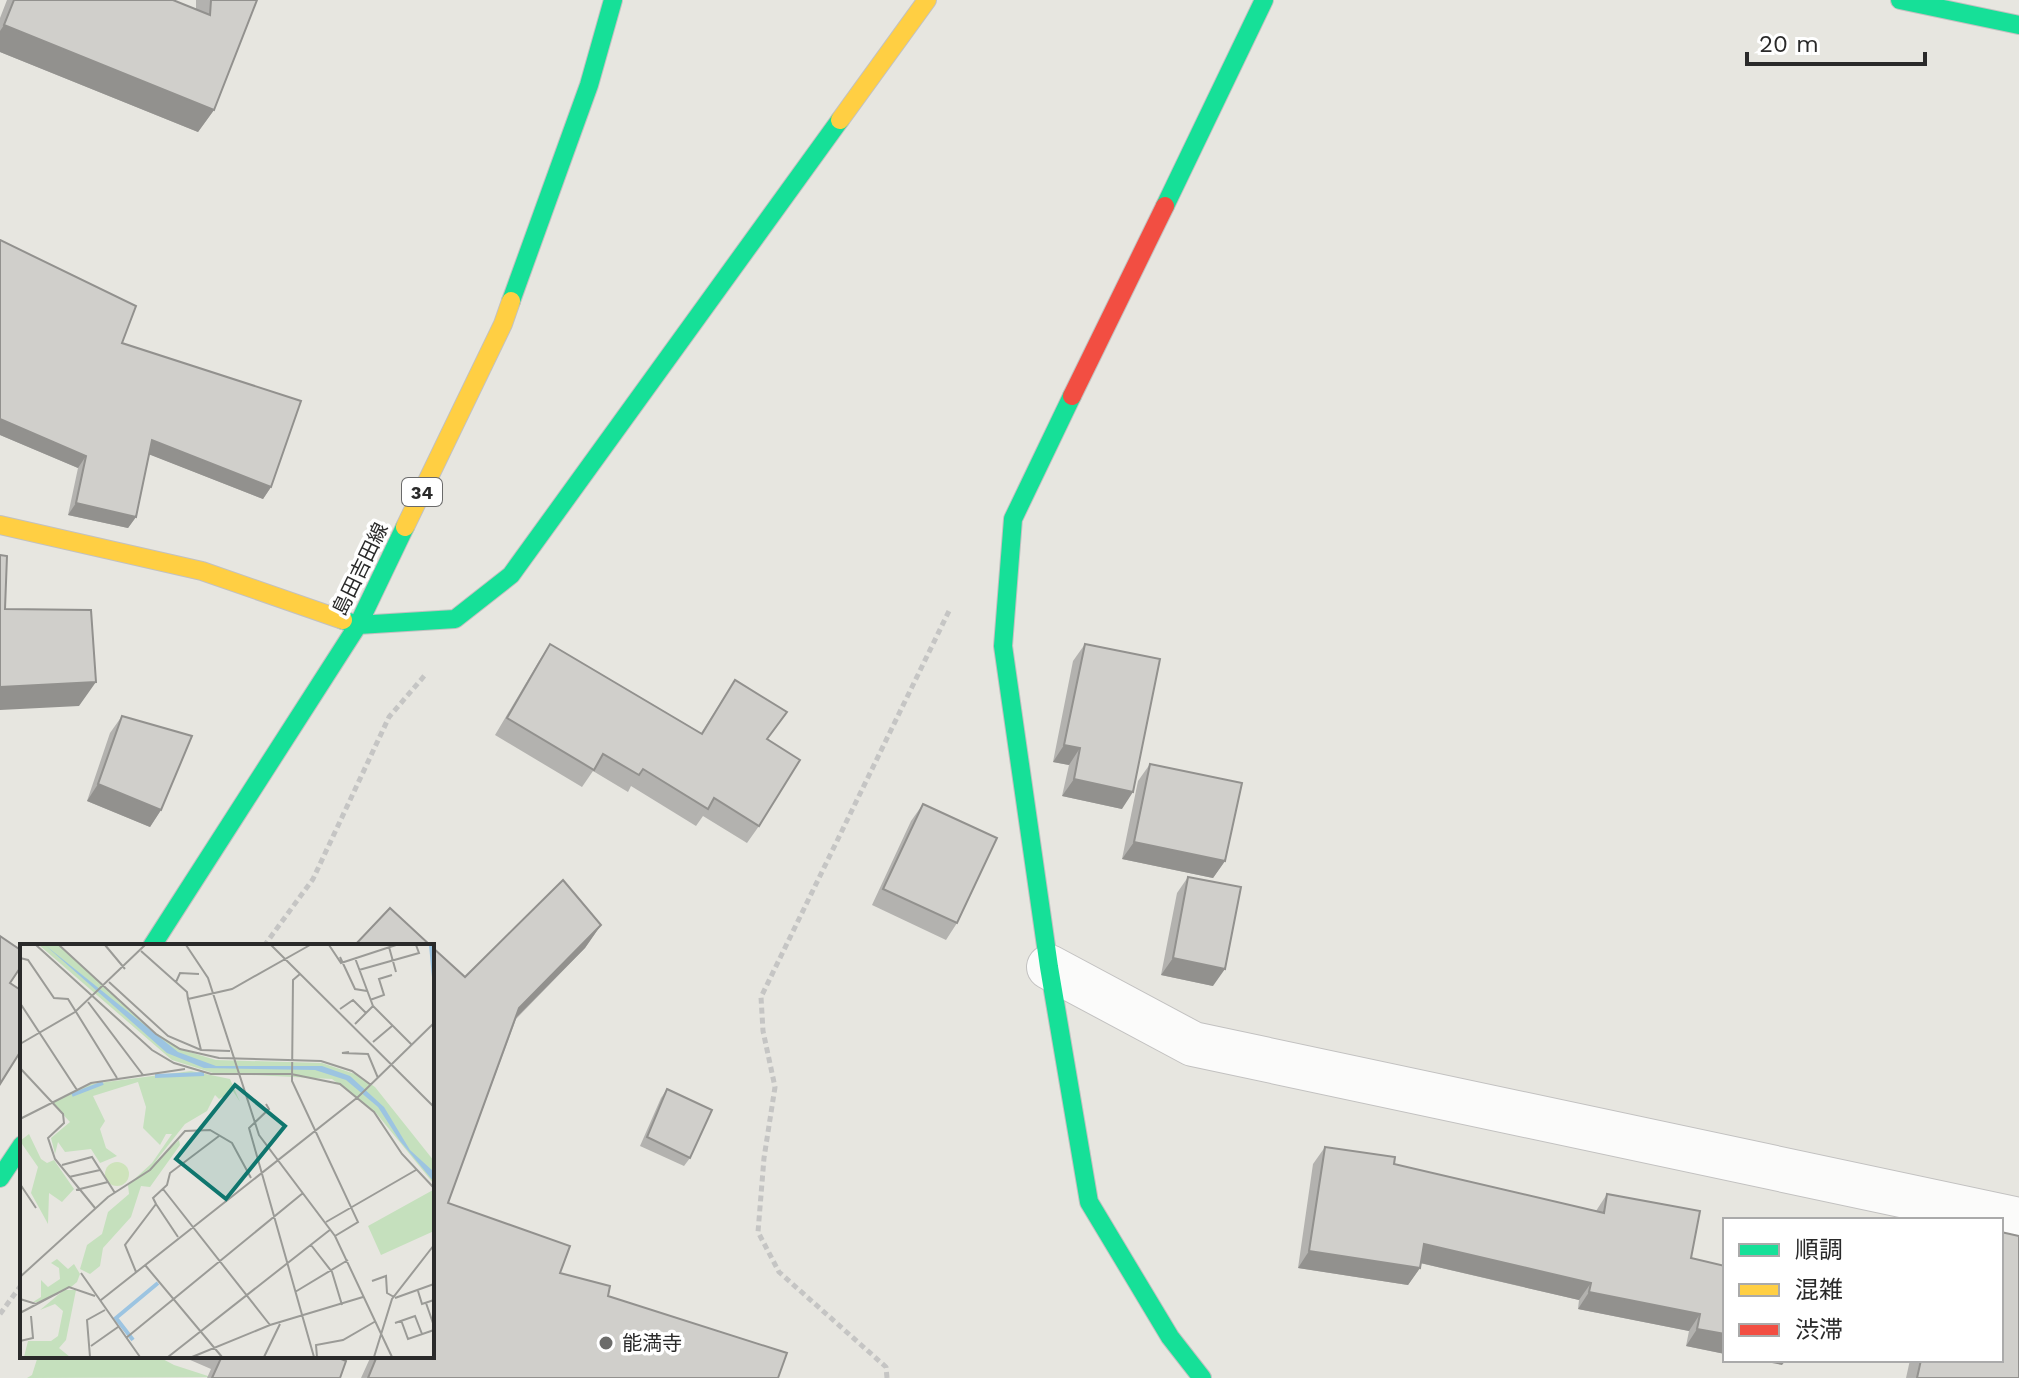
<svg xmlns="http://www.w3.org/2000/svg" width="2019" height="1378" viewBox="0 0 2019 1378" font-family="'Work Sans','Noto Sans JP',sans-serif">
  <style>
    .green { fill: #c5e0bd }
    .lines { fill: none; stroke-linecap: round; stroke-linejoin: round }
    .street-casing { stroke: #c2c1c0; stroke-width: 46 }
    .fast-casing { stroke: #c2c1c0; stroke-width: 20 }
    .slow-casing { stroke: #c2c1c0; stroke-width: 20 }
    .jam-casing { stroke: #c2c1c0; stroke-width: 20 }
    .path { stroke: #c5c5c4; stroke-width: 5; stroke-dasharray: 6 4; stroke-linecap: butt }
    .street { stroke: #fbfbfa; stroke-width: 44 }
    .fast { stroke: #16e098; stroke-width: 18 }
    .slow { stroke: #ffcf43; stroke-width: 18 }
    .jam { stroke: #f24e42; stroke-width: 18 }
    .wall { fill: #b3b2af }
    .shaded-wall { fill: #92918e }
    .building { fill: #d0cfcb; stroke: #92918e; stroke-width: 2 }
    .poi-dot { fill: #6c6c6a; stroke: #fff; stroke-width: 3 }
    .labels { text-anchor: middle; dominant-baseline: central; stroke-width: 7; stroke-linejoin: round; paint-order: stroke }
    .shield { fill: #fff; stroke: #6a6a6a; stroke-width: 2 }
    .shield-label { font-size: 18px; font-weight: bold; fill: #2a2a2a }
    .street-label { font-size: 20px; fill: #2a2a2a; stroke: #fff }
    .poi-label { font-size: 20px; fill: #2a2a2a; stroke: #fff; text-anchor: start }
    .inset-river { fill: none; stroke: #9cc4e1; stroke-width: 4 }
    .inset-road { fill: none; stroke: #9b9b97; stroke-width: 2 }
    .view { fill: #0f766e; fill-opacity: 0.15; stroke: #0f766e; stroke-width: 4 }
    .inset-edge { fill: none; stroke: #2a2a2a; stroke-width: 4 }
  </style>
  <rect width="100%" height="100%" fill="#e7e6e0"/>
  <path class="green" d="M 38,1356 L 157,1356 L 174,1365 L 211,1377 L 27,1378 L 32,1375 Z"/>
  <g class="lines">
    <defs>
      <path id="street" d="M 1049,967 L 1193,1044 L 2019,1220"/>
      <path id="fast" d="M 1900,0 L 2019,25
        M 1165,206 L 1264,0
        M 511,301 L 589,85 L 613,0
        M 1072,396 L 1013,519 L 1003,646 L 1049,967 L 1089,1202 L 1170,1337 L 1202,1378
        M 343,620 L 358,625 L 455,619 L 511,575 L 840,120
        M 152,946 L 358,625 L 405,527
        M 0,1178 L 22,1145"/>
      <path id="slow" d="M 840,120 L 927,0
        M 0,525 L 202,571 L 343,620
        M 405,527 L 503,324 L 511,301"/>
      <path id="jam" d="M 1072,396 L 1165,206"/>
    </defs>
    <use href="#street" class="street-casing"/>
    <use href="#fast" class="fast-casing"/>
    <use href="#slow" class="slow-casing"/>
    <use href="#jam" class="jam-casing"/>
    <path class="path" d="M 264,946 L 313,879 L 389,717 L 425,675
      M 0,1314 L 22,1284
      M 887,1378 L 886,1367 L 779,1272 L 758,1232 L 764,1158 L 775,1087 L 763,1031 L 761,997 L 949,611"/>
    <use href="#street" class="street"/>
    <use href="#fast" class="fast"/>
    <use href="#slow" class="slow"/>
    <use href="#jam" class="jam"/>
  </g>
  <path class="wall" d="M 7,0 L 173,0 L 196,9 L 196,0 L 257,0 L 214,110 L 198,132 L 0,52 L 0,18 Z
    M 0,240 L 122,343 L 271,487 L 263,499 L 149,454 L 136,517 L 128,528 L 68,515 L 78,468 L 0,435 Z
    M 550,644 L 701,733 L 735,680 L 768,739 L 759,826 L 747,843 L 703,816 L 696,826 L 631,786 L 628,792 L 593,771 L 582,787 L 495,735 L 539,661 Z
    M 1085,644 L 1122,809 L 1062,796 L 1069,765 L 1053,762 L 1073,661 Z
    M 122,716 L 161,810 L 150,827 L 87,801 L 110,733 Z
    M 1150,764 L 1225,861 L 1213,878 L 1122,859 L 1138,781 Z
    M 923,804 L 957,923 L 946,940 L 872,905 L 911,821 Z
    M 1188,877 L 1213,986 L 1161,975 L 1177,893 Z
    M 601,925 L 585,948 L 516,1019 L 448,1203 L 560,1273 L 778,1378 L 361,1378 L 371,1356 L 432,1356 L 465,977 Z
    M 667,1089 L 690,1158 L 684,1166 L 640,1146 L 661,1098 Z
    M 1325,1147 L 1394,1164 L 1596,1211 L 1607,1194 L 1691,1258 L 1725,1266 L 1725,1354 L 1686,1346 L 1689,1331 L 1578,1309 L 1579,1300 L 1420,1263 L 1420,1268 L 1408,1285 L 1298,1268 L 1313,1164 Z
    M 181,1356 L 334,1356 L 340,1378 L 207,1378 L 211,1369 Z
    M 1910,1360 L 2001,1360 L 2019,1378 L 1906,1378 Z"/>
  <path class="shaded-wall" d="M 4,25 L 214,110 L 198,132 L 0,52 L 0,31 Z
    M 0,419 L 86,456 L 78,468 L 0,435 Z
    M 152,440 L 271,487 L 263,499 L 143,452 Z
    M 76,503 L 136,517 L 128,528 L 68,515 Z
    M 96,682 L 79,706 L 0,710 L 0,687 Z
    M 1064,745 L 1080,748 L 1069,765 L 1053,762 Z
    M 1074,779 L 1133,792 L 1122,809 L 1062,796 Z
    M 98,784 L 161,810 L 150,827 L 87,801 Z
    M 1134,842 L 1225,861 L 1213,878 L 1122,859 Z
    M 601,925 L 585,948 L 503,1031 L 519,1008 Z
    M 1173,958 L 1225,969 L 1213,986 L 1161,975 Z
    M 1424,1244 L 1591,1283 L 1579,1300 L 1412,1261 Z
    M 1309,1251 L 1420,1268 L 1408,1285 L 1298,1268 Z
    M 1589,1292 L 1700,1314 L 1689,1331 L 1578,1309 Z
    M 1697,1329 L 1725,1334 L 1725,1354 L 1686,1346 Z
    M 1756,1360 L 1786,1360 L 1782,1365 Z"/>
  <path class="building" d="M 14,0 L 173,0 L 210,15 L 211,0 L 257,0 L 214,110 L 4,25 Z
    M 0,240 L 136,306 L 122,343 L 301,401 L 271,487 L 152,440 L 136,517 L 76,503 L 86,456 L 0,419 Z
    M 0,555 L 7,556 L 5,609 L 91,610 L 96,682 L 0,687 Z
    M 550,644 L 702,734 L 735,680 L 787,712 L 767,739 L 800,760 L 759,826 L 714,798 L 708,809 L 643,769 L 639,775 L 603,754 L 594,770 L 507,718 Z
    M 1085,644 L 1160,659 L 1133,792 L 1074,779 L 1080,748 L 1064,745 Z
    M 122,716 L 192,736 L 161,810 L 98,784 Z
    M 1150,764 L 1242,783 L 1225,861 L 1134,842 Z
    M 923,804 L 997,838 L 957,923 L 883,889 Z
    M 1188,877 L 1241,887 L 1225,969 L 1173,958 Z
    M 563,880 L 601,925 L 519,1008 L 448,1203 L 570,1246 L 560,1273 L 610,1286 L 608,1296 L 787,1353 L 778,1378 L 368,1378 L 377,1356 L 432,1356 L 432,947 L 465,977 Z
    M 390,908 L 431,946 L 354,946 Z
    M 0,936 L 22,951 L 22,965 L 10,983 L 22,991 L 22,1049 L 0,1084 Z
    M 667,1089 L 712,1110 L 690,1158 L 647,1137 Z
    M 1325,1147 L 1395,1157 L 1394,1164 L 1604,1213 L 1607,1194 L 1700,1211 L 1691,1258 L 1725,1266 L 1725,1334 L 1697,1329 L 1700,1314 L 1589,1292 L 1591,1283 L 1424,1244 L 1420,1268 L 1309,1251 Z
    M 2001,1232 L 2019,1236 L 2019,1378 L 1917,1378 L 1921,1360 L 2001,1360 Z
    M 222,1356 L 334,1356 L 346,1361 L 340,1378 L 212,1378 Z"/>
  <circle class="poi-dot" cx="606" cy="1343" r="8"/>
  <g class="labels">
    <rect class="shield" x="402" y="478" width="40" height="28" rx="6"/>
    <g class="shield-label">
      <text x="422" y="492">34</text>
    </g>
    <g class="street-label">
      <text transform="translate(360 569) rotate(-64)">島田吉田線</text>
    </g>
    <g class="poi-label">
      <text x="622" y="1343">能満寺</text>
    </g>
  </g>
  <g transform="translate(20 944)">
    <rect width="414" height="414" fill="#e7e6e0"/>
    <path d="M 19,1 L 39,1 L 130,85 L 163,106 L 196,116 L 302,119 L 338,131 L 355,143 L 414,217 L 414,240 L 356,169 L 312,135 L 193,129 L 152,116 ZM 171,127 L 210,135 L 220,158 L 213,147 L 199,155 L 195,151 L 187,167 L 165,180 L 135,218 L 159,196 L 160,201 L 130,243 L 121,242 L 111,273 L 83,304 L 80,322 L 70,330 L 60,325 L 67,301 L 82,290 L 88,268 L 109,250 L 108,241 L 132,219 L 152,190 L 146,190 L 140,201 L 123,184 L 126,163 L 118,138 L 73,152 L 85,177 L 80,185 L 86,204 L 97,212 L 80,219 L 71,205 L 45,208 L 38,198 L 35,210 L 31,194 L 50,178 L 32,159 L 71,140 ZM 9,190 L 21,215 L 27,219 L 34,216 L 54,245 L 42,258 L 29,249 L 28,280 L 11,249 L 18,223 L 0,197 ZM 413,246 L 414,287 L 361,311 L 348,282 ZM 37,315 L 48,325 L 54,320 L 60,330 L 57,338 L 51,343 L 18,358 L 13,358 L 21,353 L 21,336 L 28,343 L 40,335 L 39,324 L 31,319 ZM 44,346 L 56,346 L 46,396 L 39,404 L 50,413 L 4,413 L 8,397 L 31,397 L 38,392 L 43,367 L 35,360 L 20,366 Z" fill="#c5e0bd"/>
    <path d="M85 230a12 12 0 1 1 24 0a12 12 0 1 1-24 0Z" fill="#cee3bb"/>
    <path d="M 25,1 L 158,108 L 196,122 L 302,122 L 330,132 L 364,163 L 390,206 L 414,228 L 414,238 L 380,197 L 358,163 L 326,136 L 295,126 L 184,124 L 147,109 Z" fill="#9cc4e1"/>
    <path class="inset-river" d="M 411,1 L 414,33M 135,132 L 184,130M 52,151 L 83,139M 113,396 L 96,374 L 138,339"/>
    <path class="inset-road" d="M 16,1 L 132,106 L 154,119 L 191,130 L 271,130 L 320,140 L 354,168 L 382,210 L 414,244M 39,1 L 136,90 L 160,105 L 199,114 L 301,117 L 332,127 L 351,141M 85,1 L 105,25M 166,1 L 188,34 L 239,191 L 315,292 L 372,413M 251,1 L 414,163M 309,1 L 321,19 L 376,1M 369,3 L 376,28M 121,7 L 167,48 L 168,55 L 212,45 L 290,1M 320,13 L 335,45 L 347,47M 0,14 L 8,16 L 34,54 L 48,55 L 97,134M 335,14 L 353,62 L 391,100M 339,26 L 399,9 L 396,1M 280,30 L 273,36 L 272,137 L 338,278 L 315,292M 89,38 L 148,92 L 181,106 L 210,107M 156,38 L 160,29 L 179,30M 168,55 L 181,106M 350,56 L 364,51 L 359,35 L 372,31M 68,58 L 123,131M 0,59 L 57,146M 320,65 L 333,56 L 346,69M 335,80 L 353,62M 353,98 L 372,82M 0,100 L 55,68 L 125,1M 329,108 L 322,109 L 348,110 L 358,134M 0,124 L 43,170 L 44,179 L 28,194 L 35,215 L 75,264M 246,160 L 249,165 L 229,184 L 294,413M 0,175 L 71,139 L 165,125M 42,221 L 72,213 L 95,249M 49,233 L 80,226M 0,240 L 16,264M 143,245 L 250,381M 56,246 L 88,238M 136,260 L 158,293M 306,278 L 396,226M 291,301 L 312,328 L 322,361M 125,321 L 202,413M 116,328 L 105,301 L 136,260 L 133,254 L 147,241 L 150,229 L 199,192M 61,329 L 120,413M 0,333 L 88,253 L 130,226 L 165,187 L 190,186 L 212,199 L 231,234M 352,337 L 366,332 L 367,349 L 374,353M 398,347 L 402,360 L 414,356M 275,348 L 328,316M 375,354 L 414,340M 0,355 L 16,360 L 38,349M 81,356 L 338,153 L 414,79M 406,359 L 414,382M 0,369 L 49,343 L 75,352M 381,376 L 388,395 L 414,386M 375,379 L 395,372 L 402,390M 106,394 L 283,249M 0,397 L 13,394 L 11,372M 71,402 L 98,383M 70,413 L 67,376 L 85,366M 148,413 L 311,285M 172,413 L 250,381 L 343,353M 244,413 L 260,380M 297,413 L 296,401 L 323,396 L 356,377M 354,413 L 372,355 L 414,301"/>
    <path class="view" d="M 215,141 L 265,182 L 206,255 L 156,215 Z"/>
    <rect width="414" height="414" class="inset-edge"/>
  </g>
  <rect x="1723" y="1218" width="280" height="144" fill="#ffffff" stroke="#aaaaaa" stroke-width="2"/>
  <rect x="1739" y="1244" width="40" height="12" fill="#16e098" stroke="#aaaaaa" stroke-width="2"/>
  <text x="1795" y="1258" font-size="24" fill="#2a2a2a">順調</text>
  <rect x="1739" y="1284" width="40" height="12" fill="#ffcf43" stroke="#aaaaaa" stroke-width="2"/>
  <text x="1795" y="1298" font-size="24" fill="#2a2a2a">混雑</text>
  <rect x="1739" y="1324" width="40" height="12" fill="#f24e42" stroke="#aaaaaa" stroke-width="2"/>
  <text x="1795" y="1338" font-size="24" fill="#2a2a2a">渋滞</text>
  <path d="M1747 52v12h178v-12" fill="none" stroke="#2a2a2a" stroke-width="4"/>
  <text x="1759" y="52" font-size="24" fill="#2a2a2a" stroke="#ffffff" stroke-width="6" paint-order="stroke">20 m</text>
</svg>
